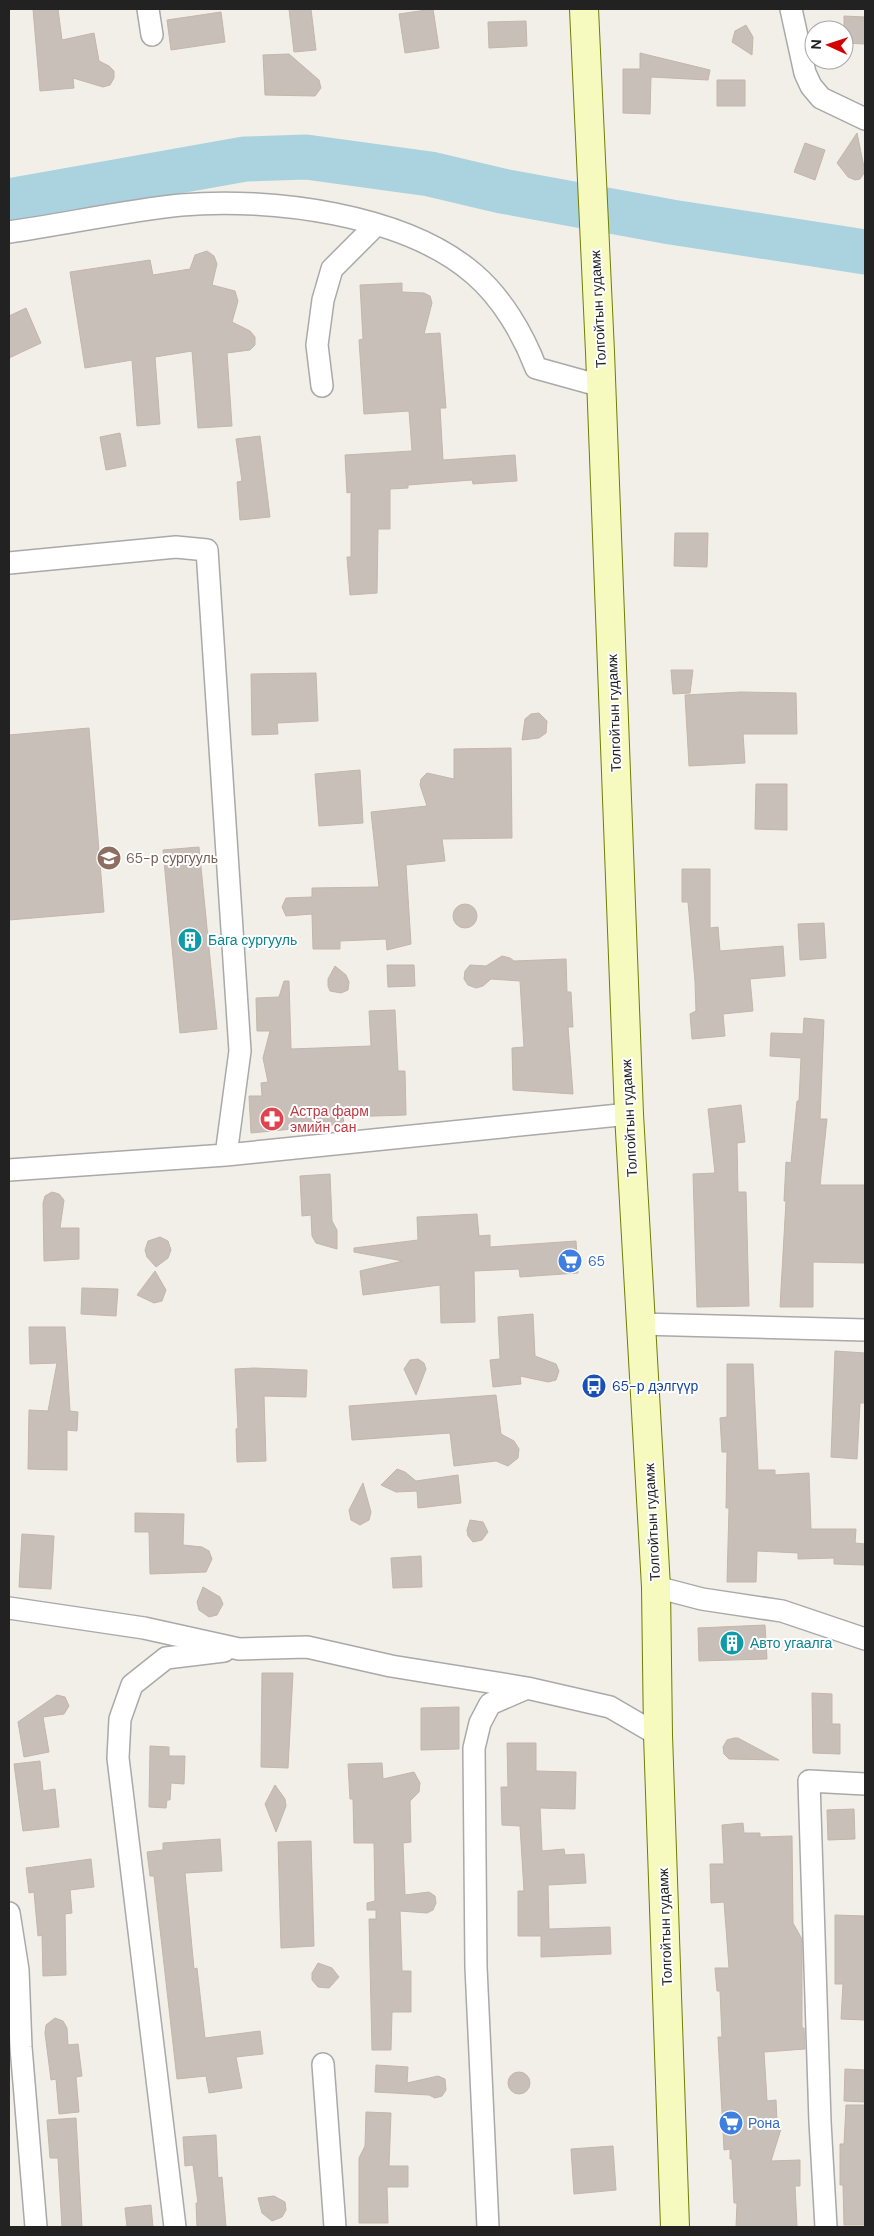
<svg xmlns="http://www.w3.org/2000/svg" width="874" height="2236" viewBox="0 0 874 2236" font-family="'DM Sans',sans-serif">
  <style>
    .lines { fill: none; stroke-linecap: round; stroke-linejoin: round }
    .river { stroke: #aad3df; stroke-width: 45 }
    .building { fill: #c7bfb8; stroke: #c4b6ab }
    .minor-casing { stroke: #a9a9a9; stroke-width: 24 }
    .secondary-casing { stroke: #707d05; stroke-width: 30 }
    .minor { stroke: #fff; stroke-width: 21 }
    .secondary { stroke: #f7fabf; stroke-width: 28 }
    .labels { text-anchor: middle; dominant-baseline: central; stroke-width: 4; stroke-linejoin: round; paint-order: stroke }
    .street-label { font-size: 14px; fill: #222; stroke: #fff }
    .education-label { font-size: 14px; fill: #785e54; stroke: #fff; text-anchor: start }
    .culture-label { font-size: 14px; fill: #0d838f; stroke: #fff; text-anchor: start }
    .health-label { font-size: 14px; fill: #be3a42; stroke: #fff; text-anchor: start }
    .shop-label { font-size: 14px; fill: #366cbe; stroke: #fff; text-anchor: start }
    .transit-label { font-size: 14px; fill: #164399; stroke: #fff; text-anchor: start }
  </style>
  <rect width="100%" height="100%" fill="#f2efe9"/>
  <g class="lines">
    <path class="river" d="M 9,201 L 245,159 L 306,157 L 430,174 L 502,191 L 671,222 L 865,252"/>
  </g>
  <path class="building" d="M 33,9 L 58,9 L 62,40 L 94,33 L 99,61 L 109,66 L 114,71 L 114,78 L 110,85 L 103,87 L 73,78 L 74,88 L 40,91 Z
    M 289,9 L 311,9 L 316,50 L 294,52 Z
    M 433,9 L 439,48 L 405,53 L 399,14 Z
    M 221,12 L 225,42 L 171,50 L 167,20 Z
    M 844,16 L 865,17 L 865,44 L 844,43 Z
    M 526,21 L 527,46 L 489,48 L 488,22 Z
    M 746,25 L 753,37 L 752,55 L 732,42 L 735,31 Z
    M 640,53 L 710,70 L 708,80 L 651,77 L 650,114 L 623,113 L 623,69 L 640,69 Z
    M 289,54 L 319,80 L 321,88 L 315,96 L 265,95 L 263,55 Z
    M 717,80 L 745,80 L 745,106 L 717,106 Z
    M 857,133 L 865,172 L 860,179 L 855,180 L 848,177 L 837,163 Z
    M 805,143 L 825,150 L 815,180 L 794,172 Z
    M 207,251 L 214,256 L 217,264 L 212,285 L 235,291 L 238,301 L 232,322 L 250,331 L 255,337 L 255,345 L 250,350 L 227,353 L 232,426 L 198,428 L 192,351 L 155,357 L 160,424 L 137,426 L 132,360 L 85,368 L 70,272 L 150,260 L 153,275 L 190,269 L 195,255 Z
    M 402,283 L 402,292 L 424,293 L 430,296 L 432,303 L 424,334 L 440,333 L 446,408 L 440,408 L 443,460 L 515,455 L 517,481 L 473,484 L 472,480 L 408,485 L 408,488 L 390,489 L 390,529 L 378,529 L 377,593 L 350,595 L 347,557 L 351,557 L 351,492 L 347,493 L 345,455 L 412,451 L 409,411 L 364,414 L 359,340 L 363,339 L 360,285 Z
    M 26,308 L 41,343 L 9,358 L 9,316 Z
    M 120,433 L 126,466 L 106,470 L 100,437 Z
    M 260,436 L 270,517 L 240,520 L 237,482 L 242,481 L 236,439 Z
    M 675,533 L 708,533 L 707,567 L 674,566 Z
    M 671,670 L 693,670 L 690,693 L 673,694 Z
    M 316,673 L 318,721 L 277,723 L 278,734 L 252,735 L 251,674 Z
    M 741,692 L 796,693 L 797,734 L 743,734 L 745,763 L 689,766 L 685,695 Z
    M 539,713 L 547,721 L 546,733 L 539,738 L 522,740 L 525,719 L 531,714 Z
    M 89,728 L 104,912 L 9,920 L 9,735 Z
    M 511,748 L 512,838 L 442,839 L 445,861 L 406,865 L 411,944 L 387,950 L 386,939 L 340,941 L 340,949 L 313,949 L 312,914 L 286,916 L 282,907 L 286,898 L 312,897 L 312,888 L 379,887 L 371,812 L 427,806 L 420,785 L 421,779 L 427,773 L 454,779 L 454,749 Z
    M 360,770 L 363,823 L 319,826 L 315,774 Z
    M 756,784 L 787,784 L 787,830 L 755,829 Z
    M 199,847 L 217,1029 L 180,1033 L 163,850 Z
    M 682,869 L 710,869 L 710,928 L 718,927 L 720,951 L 783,946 L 785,976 L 750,979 L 753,1011 L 723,1014 L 725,1036 L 692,1039 L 690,1014 L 696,1011 L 695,981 L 688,902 L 682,902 Z
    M453 916a12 12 0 1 1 24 0a12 12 0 1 1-24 0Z
    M 824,923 L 826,958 L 800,960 L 798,924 Z
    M 502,956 L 510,958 L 514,961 L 566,959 L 567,992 L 571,992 L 573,1027 L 568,1027 L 573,1094 L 513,1090 L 512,1048 L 524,1047 L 520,981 L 491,979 L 483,986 L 476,988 L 468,985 L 464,979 L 465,971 L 470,965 L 486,966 Z
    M 387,965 L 414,965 L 415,986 L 388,987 Z
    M 335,966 L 346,975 L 349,982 L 348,990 L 341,993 L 330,991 L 328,986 L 328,979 Z
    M 284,981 L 289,981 L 291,1049 L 371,1046 L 369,1011 L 395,1010 L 398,1071 L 405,1071 L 406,1115 L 343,1117 L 344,1124 L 251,1133 L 249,1096 L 262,1096 L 261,1083 L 268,1082 L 263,1058 L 270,1031 L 257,1031 L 256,998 L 279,997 Z
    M 804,1018 L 824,1020 L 820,1119 L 827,1119 L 820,1185 L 865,1185 L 865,1263 L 813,1262 L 813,1307 L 780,1307 L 786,1201 L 784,1201 L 786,1162 L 791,1163 L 797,1101 L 799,1101 L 801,1058 L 770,1056 L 771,1033 L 803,1034 Z
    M 741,1105 L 745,1142 L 737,1143 L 738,1192 L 746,1192 L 749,1306 L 697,1307 L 693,1174 L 715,1173 L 708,1109 Z
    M 330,1174 L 332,1221 L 337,1230 L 337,1249 L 316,1243 L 312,1236 L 311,1215 L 302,1216 L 300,1176 Z
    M 52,1192 L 59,1194 L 64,1200 L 60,1228 L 79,1228 L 79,1259 L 44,1261 L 43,1203 L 45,1196 Z
    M 477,1214 L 479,1236 L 490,1235 L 490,1247 L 576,1241 L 578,1273 L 520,1277 L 519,1269 L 474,1271 L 475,1322 L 441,1323 L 440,1285 L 363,1295 L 360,1271 L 403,1261 L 354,1252 L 354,1248 L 418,1240 L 417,1217 Z
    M 160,1237 L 168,1241 L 171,1250 L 168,1258 L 156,1267 L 147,1257 L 145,1250 L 148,1241 Z
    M 155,1271 L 166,1290 L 162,1301 L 154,1303 L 137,1295 Z
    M 82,1288 L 118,1289 L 116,1316 L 81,1314 Z
    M 533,1314 L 535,1356 L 556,1364 L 559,1371 L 556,1380 L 548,1382 L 520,1376 L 521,1384 L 493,1387 L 490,1360 L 500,1359 L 498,1317 Z
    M 29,1327 L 65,1327 L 70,1411 L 78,1412 L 77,1431 L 67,1430 L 67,1470 L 28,1469 L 29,1410 L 48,1411 L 57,1363 L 30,1364 Z
    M 835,1351 L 865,1353 L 865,1403 L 860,1403 L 857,1459 L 831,1457 Z
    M 418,1359 L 424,1363 L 426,1369 L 416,1395 L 404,1369 L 410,1360 Z
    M 727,1364 L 753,1364 L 758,1470 L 775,1470 L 775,1475 L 809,1473 L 811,1529 L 856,1529 L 855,1543 L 865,1544 L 865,1565 L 834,1564 L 834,1558 L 798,1559 L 798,1553 L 757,1551 L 756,1582 L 727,1582 L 729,1508 L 726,1508 L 727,1452 L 722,1452 L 720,1418 L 727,1417 Z
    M 254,1368 L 307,1370 L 306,1397 L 264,1396 L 266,1461 L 237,1462 L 236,1429 L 238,1428 L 235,1369 Z
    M 496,1395 L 501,1434 L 514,1441 L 519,1449 L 518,1458 L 508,1466 L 496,1461 L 454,1466 L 450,1433 L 352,1440 L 349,1406 Z
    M 397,1469 L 405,1472 L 416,1481 L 458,1475 L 461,1503 L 418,1508 L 417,1491 L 396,1492 L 381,1485 Z
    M 363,1483 L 371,1512 L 369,1520 L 360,1525 L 351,1520 L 349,1510 Z
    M 135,1513 L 184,1514 L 183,1545 L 202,1547 L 209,1551 L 212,1559 L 206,1572 L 150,1574 L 149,1532 L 135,1532 Z
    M 470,1520 L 483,1522 L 488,1532 L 482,1540 L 473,1542 L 468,1536 L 467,1530 Z
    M 22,1534 L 54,1536 L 51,1589 L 19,1587 Z
    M 421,1556 L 422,1587 L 393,1588 L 391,1558 Z
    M 203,1587 L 220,1597 L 223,1604 L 217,1615 L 209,1617 L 199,1610 L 197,1602 Z
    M 765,1625 L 767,1659 L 699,1661 L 698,1628 Z
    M 262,1673 L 293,1673 L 288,1768 L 261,1767 Z
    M 812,1693 L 832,1694 L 832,1724 L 840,1724 L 840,1754 L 813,1753 Z
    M 57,1695 L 65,1697 L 69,1706 L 64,1714 L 43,1717 L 49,1752 L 24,1757 L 18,1722 Z
    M 459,1707 L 459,1749 L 421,1750 L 421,1708 Z
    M 734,1738 L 738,1738 L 779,1760 L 729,1759 L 724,1754 L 723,1747 L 727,1740 Z
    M 507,1743 L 536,1743 L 536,1771 L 576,1772 L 575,1809 L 540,1808 L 542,1851 L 564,1849 L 565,1855 L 584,1854 L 586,1883 L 548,1885 L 549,1929 L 610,1927 L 611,1954 L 541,1957 L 541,1936 L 518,1936 L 518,1891 L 524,1891 L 520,1826 L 502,1825 L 501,1787 L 508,1787 Z
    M 150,1746 L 169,1747 L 169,1756 L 185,1756 L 184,1784 L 171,1783 L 170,1800 L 167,1800 L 166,1808 L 149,1807 Z
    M 40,1761 L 43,1791 L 55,1789 L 59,1827 L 23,1831 L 14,1764 Z
    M 382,1763 L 383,1779 L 414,1772 L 420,1783 L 419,1792 L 410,1801 L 411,1842 L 403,1843 L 405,1895 L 429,1892 L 435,1896 L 436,1903 L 433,1910 L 427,1913 L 400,1911 L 402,1971 L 411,1971 L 411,2012 L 392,2012 L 391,2050 L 372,2050 L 369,1919 L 376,1919 L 376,1910 L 367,1910 L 367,1903 L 375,1901 L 374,1843 L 354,1843 L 353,1799 L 350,1799 L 348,1764 Z
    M 275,1785 L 285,1799 L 286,1806 L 276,1832 L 265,1804 Z
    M 854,1809 L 855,1839 L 828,1840 L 827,1810 Z
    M 743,1823 L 744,1833 L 760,1833 L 760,1837 L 792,1836 L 793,1923 L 802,1939 L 802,2028 L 804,2028 L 805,2049 L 764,2052 L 767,2101 L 776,2100 L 777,2121 L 781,2129 L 771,2161 L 800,2160 L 800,2186 L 795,2186 L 797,2227 L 736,2227 L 737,2203 L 734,2203 L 732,2159 L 730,2159 L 730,2149 L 724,2150 L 718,2037 L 722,2037 L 720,1991 L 717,1991 L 715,1968 L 729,1968 L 724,1902 L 711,1903 L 710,1864 L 724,1864 L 722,1825 Z
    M 220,1839 L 222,1871 L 185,1873 L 194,1969 L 197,1968 L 205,2038 L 260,2031 L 263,2054 L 236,2057 L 242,2088 L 209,2093 L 206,2076 L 177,2079 L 154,1876 L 150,1876 L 147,1852 L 163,1850 L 163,1843 Z
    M 311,1841 L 314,1946 L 281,1948 L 278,1842 Z
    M 91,1859 L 94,1887 L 70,1890 L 72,1913 L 65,1914 L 66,1975 L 43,1976 L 42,1935 L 38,1936 L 34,1892 L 29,1893 L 26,1868 Z
    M 835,1915 L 865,1916 L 865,2020 L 841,2019 L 843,1984 L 835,1984 Z
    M 318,1963 L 332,1968 L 339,1977 L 329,1988 L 318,1987 L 312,1980 L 312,1973 Z
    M 55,2018 L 63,2021 L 67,2028 L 68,2045 L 78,2044 L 82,2076 L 76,2077 L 79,2112 L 59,2114 L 56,2079 L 51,2080 L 45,2033 L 46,2025 Z
    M 376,2065 L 408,2067 L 407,2083 L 438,2076 L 445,2079 L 446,2090 L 442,2096 L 435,2098 L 429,2095 L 375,2092 Z
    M 845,2069 L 865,2070 L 864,2102 L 844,2101 Z
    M508 2083a11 11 0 1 1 22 0a11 11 0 1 1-22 0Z
    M 846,2105 L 865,2105 L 865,2225 L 844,2225 L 843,2185 L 840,2185 L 840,2144 L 844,2144 Z
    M 366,2112 L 391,2113 L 389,2166 L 408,2166 L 408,2187 L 387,2187 L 388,2223 L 359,2223 L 359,2158 L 365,2146 Z
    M 76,2118 L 82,2227 L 62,2227 L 58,2158 L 50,2158 L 47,2120 Z
    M 216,2135 L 218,2178 L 222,2177 L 226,2227 L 197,2227 L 196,2203 L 198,2203 L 193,2165 L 185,2166 L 183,2137 Z
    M 613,2146 L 616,2190 L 574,2194 L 571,2149 Z
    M 274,2196 L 285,2202 L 286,2210 L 282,2217 L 272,2221 L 262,2213 L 258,2198 Z
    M 151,2205 L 153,2227 L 127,2227 L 125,2208 Z"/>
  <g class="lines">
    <defs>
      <path id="minor" d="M 148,9 L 152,35
        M 791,9 L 805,73 L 811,86 L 821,98 L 865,119
        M 9,232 C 66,224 123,211 181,205 C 270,197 405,214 474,274 C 502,298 523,334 536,368 L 601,386
        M 322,386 L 317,345 L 323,300 L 332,269 L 376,225
        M 9,563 L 176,547 L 207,550 L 240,1051 L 226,1155
        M 9,1170 L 226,1155 L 629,1114
        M 640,1324 L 865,1330
        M 656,1587 L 702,1599 L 782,1611 L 865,1639
        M 9,1608 L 144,1628 L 239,1649 L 307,1647 L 391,1666 L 527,1688 L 610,1707 L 658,1735
        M 9,1913 L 18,1970 L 21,2047 L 36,2227
        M 323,2064 L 335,2227
        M 175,2227 L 118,1758 L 120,1719 L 132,1685 L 166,1658 L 224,1651
        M 488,2227 L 476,1967 L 474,1748 L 480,1723 L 490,1704 L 527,1688
        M 826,2227 L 820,2122 L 809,1781 L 865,1784"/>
      <path id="secondary" d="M 584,9 L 600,352 L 629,1114 L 656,1587 L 658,1735 L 675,2227"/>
    </defs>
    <use href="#minor" class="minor-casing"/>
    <use href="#secondary" class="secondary-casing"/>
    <use href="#minor" class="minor"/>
    <use href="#secondary" class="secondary"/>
  </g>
  <defs>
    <symbol id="school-disc" viewBox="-11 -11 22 22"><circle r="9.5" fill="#8d6e63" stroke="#fff"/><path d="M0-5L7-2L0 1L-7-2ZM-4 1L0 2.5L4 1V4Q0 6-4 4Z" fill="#fff"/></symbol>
    <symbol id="building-disc" viewBox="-11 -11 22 22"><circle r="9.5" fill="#0f9aa8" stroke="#fff"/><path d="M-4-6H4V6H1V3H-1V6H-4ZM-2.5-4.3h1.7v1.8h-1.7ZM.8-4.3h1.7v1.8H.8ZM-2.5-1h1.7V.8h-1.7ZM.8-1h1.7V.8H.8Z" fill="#fff"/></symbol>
    <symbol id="pharmacy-disc" viewBox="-11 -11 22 22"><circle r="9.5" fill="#e0444e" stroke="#fff"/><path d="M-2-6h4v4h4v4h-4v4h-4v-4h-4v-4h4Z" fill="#fff"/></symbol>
    <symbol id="supermarket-disc" viewBox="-11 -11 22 22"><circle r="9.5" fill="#3f7fe0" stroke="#fff"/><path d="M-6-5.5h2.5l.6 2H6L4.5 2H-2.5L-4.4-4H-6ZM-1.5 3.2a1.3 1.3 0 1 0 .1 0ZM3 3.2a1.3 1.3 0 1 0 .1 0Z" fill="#fff"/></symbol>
    <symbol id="bus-disc" viewBox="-11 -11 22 22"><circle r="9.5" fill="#1a4fb4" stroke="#fff"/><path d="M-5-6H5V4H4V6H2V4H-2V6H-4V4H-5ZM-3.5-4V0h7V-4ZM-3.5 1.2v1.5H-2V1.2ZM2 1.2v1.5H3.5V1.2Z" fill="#fff"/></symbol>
  </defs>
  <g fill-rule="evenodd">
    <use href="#school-disc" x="95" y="844" width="28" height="28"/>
    <use href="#building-disc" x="176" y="926" width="28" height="28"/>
    <use href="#pharmacy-disc" x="258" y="1105" width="28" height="28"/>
    <use href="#supermarket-disc" x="556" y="1247" width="28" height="28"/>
    <use href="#bus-disc" x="580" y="1372" width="28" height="28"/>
    <use href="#building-disc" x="718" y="1629" width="28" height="28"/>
    <use href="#supermarket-disc" x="717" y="2109" width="28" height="28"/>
  </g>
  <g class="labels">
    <g class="street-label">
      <text transform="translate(598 309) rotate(-93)">Толгойтын гудамж</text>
      <text transform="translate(614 713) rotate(-92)">Толгойтын гудамж</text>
      <text transform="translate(629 1118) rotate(-93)">Толгойтын гудамж</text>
      <text transform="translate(652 1522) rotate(-93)">Толгойтын гудамж</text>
      <text transform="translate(665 1927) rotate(-92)">Толгойтын гудамж</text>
    </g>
    <g class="education-label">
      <text x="126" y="858">65-р сургууль</text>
    </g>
    <g class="culture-label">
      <text x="208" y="940">Бага сургууль</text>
      <text x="750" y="1643">Авто угаалга</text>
    </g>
    <g class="health-label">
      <text x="290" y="1111">Астра фарм<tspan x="290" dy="16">эмийн сан</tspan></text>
    </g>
    <g class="shop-label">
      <text x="588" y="1261">65</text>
      <text x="748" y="2123">Рона</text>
    </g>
    <g class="transit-label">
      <text x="612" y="1386">65-р дэлгүүр</text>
    </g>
  </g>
  <rect width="874" height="2236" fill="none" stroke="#222222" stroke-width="20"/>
  <g transform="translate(829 45) rotate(273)"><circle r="24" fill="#ffffff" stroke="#a7a7a7"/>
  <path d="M0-4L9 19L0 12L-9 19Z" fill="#d40000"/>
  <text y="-8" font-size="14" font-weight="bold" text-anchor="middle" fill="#222222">N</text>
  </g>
</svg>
